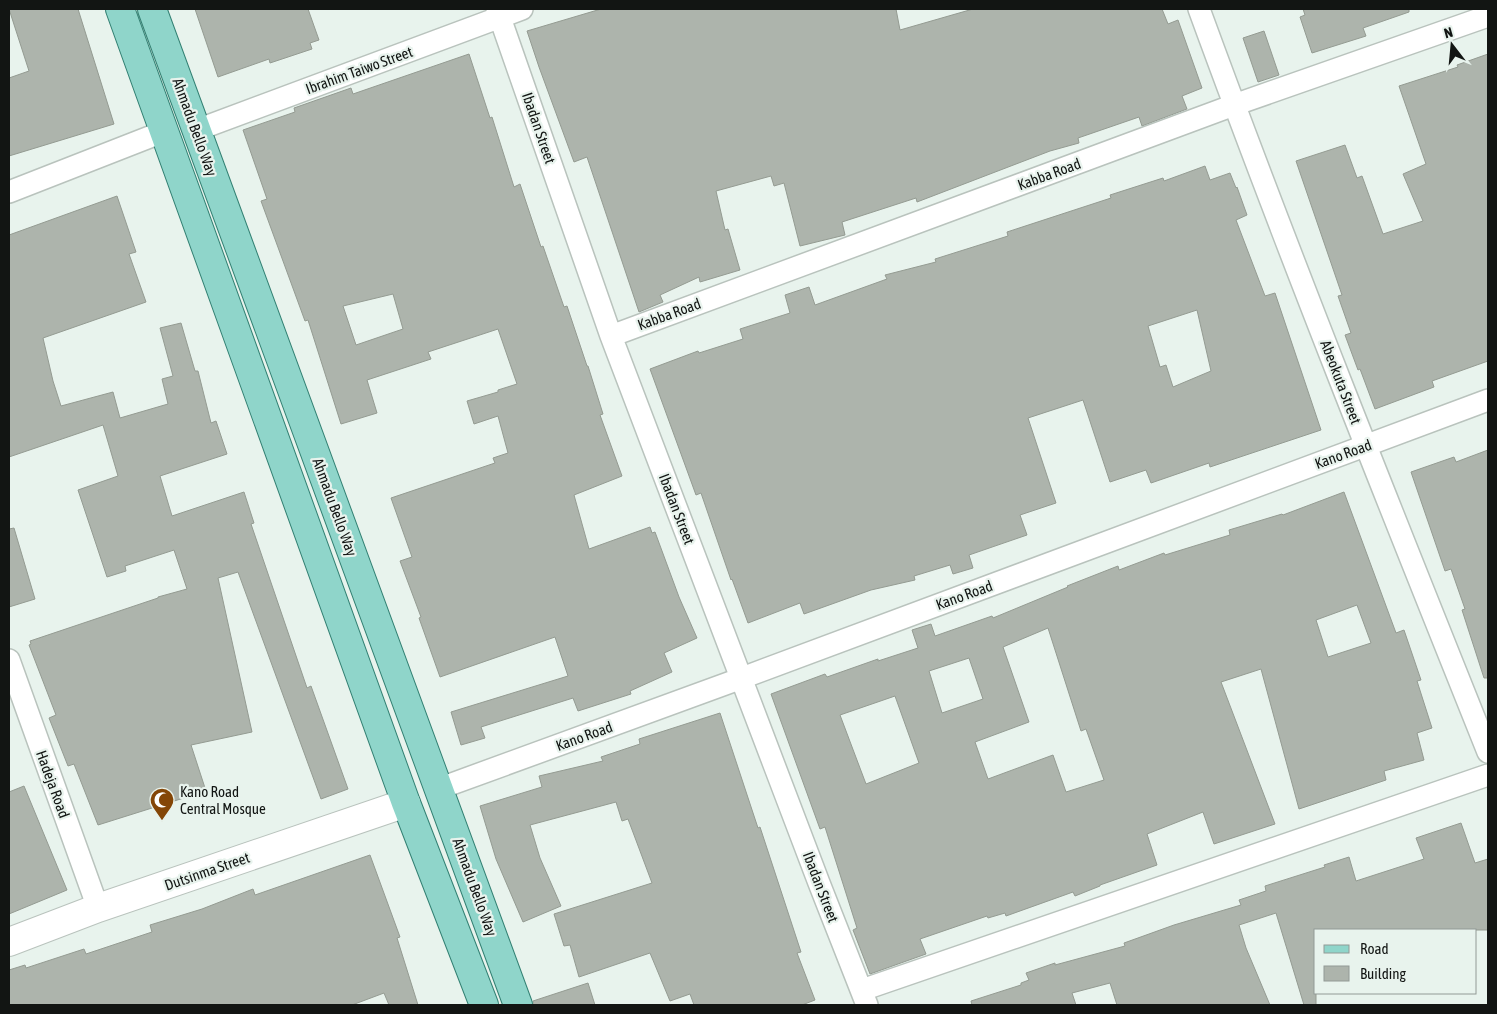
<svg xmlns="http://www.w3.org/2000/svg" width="1497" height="1014" viewBox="0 0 1497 1014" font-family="'Asap Condensed',sans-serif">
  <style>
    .building { fill: #adb4ac; stroke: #949b92; fill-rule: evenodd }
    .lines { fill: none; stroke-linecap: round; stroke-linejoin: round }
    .street-casing { stroke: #b9c3bd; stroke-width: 24 }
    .secondary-casing { stroke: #b9c3bd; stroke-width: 30 }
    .primary-casing { stroke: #338073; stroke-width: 30 }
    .street { stroke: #fff; stroke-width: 21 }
    .secondary { stroke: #fff; stroke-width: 28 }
    .primary { stroke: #8fd5ca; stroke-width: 28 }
    .labels { text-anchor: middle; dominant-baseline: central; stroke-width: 4.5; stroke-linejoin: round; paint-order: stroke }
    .street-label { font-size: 15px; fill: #121513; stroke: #e8f3ed }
    .poi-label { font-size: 15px; fill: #121513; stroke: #e8f3ed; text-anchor: start }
  </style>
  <rect width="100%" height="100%" fill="#e8f3ed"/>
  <path class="building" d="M 9,9 L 78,9 L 114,124 L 9,156 L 9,78 L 29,71 Z
    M 195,9 L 308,9 L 319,40 L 310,43 L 312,49 L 270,63 L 269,59 L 218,77 Z
    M 601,9 L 896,9 L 900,30 L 973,9 L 1162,9 L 1168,24 L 1178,20 L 1202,88 L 1182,96 L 1187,109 L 1142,126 L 1139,117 L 1078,138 L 1079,143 L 1050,151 L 917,202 L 916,198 L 842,222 L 845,235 L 800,246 L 784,183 L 774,186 L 771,176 L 716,191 L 725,230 L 728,229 L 740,270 L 700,282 L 699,277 L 660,295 L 663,302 L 639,312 L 587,157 L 574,162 L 539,67 L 527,31 Z
    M 1303,9 L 1409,9 L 1409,12 L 1363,28 L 1366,36 L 1312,53 L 1300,17 L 1305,15 Z
    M 1264,31 L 1279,75 L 1258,82 L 1243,38 Z
    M 469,54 L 490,118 L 492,117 L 514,187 L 520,184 L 541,247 L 543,246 L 564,307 L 567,306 L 587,366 L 588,366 L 603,414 L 600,415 L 622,476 L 574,495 L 589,549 L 650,527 L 652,533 L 655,532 L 679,597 L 697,638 L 664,653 L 672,672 L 630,691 L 631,694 L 578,711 L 573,698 L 481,727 L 485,738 L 461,745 L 451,712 L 568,676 L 555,637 L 440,677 L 419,618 L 421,617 L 400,561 L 412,557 L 391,498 L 495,463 L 493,458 L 508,453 L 498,416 L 474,424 L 467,401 L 498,392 L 498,390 L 517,384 L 498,329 L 428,352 L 431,359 L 367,380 L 377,413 L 341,424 L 308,320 L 305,321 L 261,201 L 267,199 L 243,130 L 295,112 L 294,108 L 351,88 L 353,94 ZM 393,294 L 403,329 L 356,345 L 343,306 Z
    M 1488,54 L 1488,361 L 1432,381 L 1434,387 L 1375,409 L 1360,369 L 1358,370 L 1345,335 L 1351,333 L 1338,296 L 1342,295 L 1296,161 L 1345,145 L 1357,178 L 1362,176 L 1383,234 L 1423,221 L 1403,174 L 1426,164 L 1399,86 L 1458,67 L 1457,65 Z
    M 1205,166 L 1210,180 L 1230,173 L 1236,188 L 1237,187 L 1247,215 L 1236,220 L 1265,296 L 1275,293 L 1321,430 L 1210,467 L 1209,463 L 1151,483 L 1146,470 L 1110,482 L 1083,400 L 1028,418 L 1056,503 L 1020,515 L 1027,535 L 969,555 L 973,568 L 953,574 L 950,565 L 914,576 L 915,580 L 871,590 L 804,614 L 800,603 L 748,623 L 732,579 L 731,580 L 701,493 L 696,495 L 650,369 L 698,351 L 699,353 L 743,339 L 740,329 L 790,313 L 785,295 L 809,287 L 815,305 L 887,279 L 885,275 L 936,262 L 935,259 L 1008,236 L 1007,232 L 1111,198 L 1110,195 L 1163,178 L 1164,181 ZM 1197,310 L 1211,371 L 1173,387 L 1166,365 L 1160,367 L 1148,326 Z
    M 117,196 L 136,252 L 129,254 L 146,302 L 43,338 L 53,381 L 61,406 L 113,392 L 120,418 L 168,404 L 162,379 L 173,376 L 160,328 L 181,323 L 195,371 L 198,371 L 211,423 L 216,421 L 227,454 L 160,476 L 172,516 L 244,492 L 254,523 L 251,524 L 307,688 L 311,686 L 348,789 L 321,799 L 238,572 L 218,578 L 252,732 L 191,745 L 206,791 L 98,825 L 74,764 L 68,766 L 49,718 L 56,715 L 29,645 L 31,644 L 30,641 L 158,598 L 158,597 L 187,589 L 174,550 L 125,566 L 126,571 L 107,577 L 78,490 L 118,476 L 103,425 L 9,457 L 9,235 Z
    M 1488,450 L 1488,678 L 1484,678 L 1462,610 L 1465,609 L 1451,569 L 1445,571 L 1411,472 L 1454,457 L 1456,462 Z
    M 1344,492 L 1396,633 L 1404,630 L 1421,680 L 1417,681 L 1432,728 L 1417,733 L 1424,760 L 1384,771 L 1386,780 L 1299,809 L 1261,669 L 1221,682 L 1275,824 L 1214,844 L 1203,812 L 1147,834 L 1157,865 L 1100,885 L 1100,886 L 1075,896 L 1073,892 L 1006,916 L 1005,913 L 988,918 L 987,916 L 920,939 L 926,954 L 870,974 L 853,930 L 857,928 L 825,827 L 820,829 L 771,694 L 825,674 L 827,677 L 878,659 L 878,661 L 918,648 L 912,630 L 931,624 L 935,636 L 992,616 L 993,618 L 1068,587 L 1067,586 L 1118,566 L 1119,570 L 1164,553 L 1165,555 L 1230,535 L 1229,530 L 1282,514 L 1283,515 ZM 1357,605 L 1371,643 L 1328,657 L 1316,620 ZM 1048,628 L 1081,731 L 1086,729 L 1104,780 L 1066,792 L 1053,755 L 988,779 L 975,742 L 1029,722 L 1003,647 ZM 969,658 L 983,699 L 942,713 L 929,671 ZM 895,696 L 919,763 L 866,784 L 840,715 Z
    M 14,528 L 35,599 L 9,607 L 9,529 Z
    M 720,713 L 758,828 L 760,827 L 801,952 L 797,953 L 815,1000 L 802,1005 L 694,1005 L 690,994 L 670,1001 L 650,953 L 579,977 L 570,945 L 564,946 L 554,914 L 652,883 L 628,819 L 622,821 L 616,802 L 530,825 L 540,858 L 561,906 L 523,922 L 496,859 L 480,806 L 542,787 L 539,776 L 603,761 L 601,757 L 640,744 L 639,739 Z
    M 24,786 L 67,890 L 9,914 L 9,792 Z
    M 1461,823 L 1475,863 L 1488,859 L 1488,930 L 1316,930 L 1316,1005 L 1304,1005 L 1276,913 L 1239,925 L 1246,948 L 1270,1005 L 1117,1005 L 1110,983 L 1072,993 L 1076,1005 L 972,1005 L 971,1001 L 1021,985 L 1021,983 L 1029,980 L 1026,973 L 1055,963 L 1055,965 L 1125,946 L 1124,943 L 1174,925 L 1241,905 L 1239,900 L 1266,891 L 1265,886 L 1325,867 L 1324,865 L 1349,857 L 1356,881 L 1424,859 L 1416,838 Z
    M 370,855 L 400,937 L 397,938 L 418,1005 L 389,1005 L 384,993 L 352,1005 L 9,1005 L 9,970 L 25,965 L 26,968 L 84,949 L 86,954 L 152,932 L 150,925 L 202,909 L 253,889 L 255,895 Z
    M 588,983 L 595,1005 L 533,1005 L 533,1001 Z"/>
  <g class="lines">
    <defs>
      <path id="street" d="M 497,9 L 611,336 L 819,883 L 867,1005
        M 1199,9 C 1290,258 1389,505 1488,752
        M 197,130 L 522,9
        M 9,192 L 165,131
        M 611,336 L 1234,105 L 1488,16
        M 9,660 L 98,908
        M 438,789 L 742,678 L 1488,400
        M 862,990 L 1488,775"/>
      <path id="secondary" d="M 9,942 L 98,908 L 406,803"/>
      <path id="primary" d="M 120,9 L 406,803 L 484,1005
        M 152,9 L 518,1005"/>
    </defs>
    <use href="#street" class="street-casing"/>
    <use href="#secondary" class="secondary-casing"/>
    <use href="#primary" class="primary-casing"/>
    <use href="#street" class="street"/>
    <use href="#secondary" class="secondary"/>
    <use href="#primary" class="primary"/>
  </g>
  <defs>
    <symbol id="mosque-pin" viewBox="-11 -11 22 30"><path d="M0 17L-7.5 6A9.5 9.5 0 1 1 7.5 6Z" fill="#844607" stroke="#e8f3ed"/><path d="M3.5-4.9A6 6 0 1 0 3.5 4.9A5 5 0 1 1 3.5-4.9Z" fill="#fff"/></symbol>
  </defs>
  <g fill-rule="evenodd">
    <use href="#mosque-pin" x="148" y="786" width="28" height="38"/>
  </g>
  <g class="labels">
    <g class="street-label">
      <text transform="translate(359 70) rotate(-20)">Ibrahim Taiwo Street</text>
      <text transform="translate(195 127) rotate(70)">Ahmadu Bello Way</text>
      <text transform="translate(539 128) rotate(71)">Ibadan Street</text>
      <text transform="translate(1049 174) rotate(-20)">Kabba Road</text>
      <text transform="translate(669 314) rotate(-20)">Kabba Road</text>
      <text transform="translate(1341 382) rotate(69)">Abeokuta Street</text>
      <text transform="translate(1343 454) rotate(-20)">Kano Road</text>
      <text transform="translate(335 507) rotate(70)">Ahmadu Bello Way</text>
      <text transform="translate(677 509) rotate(69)">Ibadan Street</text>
      <text transform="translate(964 595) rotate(-20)">Kano Road</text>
      <text transform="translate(584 736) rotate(-20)">Kano Road</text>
      <text transform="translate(53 784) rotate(70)">Hadeja Road</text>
      <text transform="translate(207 871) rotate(-19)">Dutsinma Street</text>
      <text transform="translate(475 887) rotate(70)">Ahmadu Bello Way</text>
      <text transform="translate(821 887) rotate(69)">Ibadan Street</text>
    </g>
    <g class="poi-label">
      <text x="180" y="791">Kano Road<tspan x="180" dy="17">Central Mosque</tspan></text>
    </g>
  </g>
  <rect width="1497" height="1014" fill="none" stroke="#121513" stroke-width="20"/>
  <rect x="1314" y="929" width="162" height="65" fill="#e8f3ed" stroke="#929a96"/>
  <rect x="1324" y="945" width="25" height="8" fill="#8fd5ca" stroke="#929a96"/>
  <text x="1360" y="954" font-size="15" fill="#121513">Road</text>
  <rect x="1324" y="966" width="25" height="15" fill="#adb4ac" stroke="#929a96"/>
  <text x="1360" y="979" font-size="15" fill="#121513">Building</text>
  <g transform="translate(1452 45) rotate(344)" stroke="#e8f3ed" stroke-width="4" paint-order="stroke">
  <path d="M0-4L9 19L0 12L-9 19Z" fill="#121513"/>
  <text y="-8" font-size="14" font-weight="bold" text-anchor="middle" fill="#121513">N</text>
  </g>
</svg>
